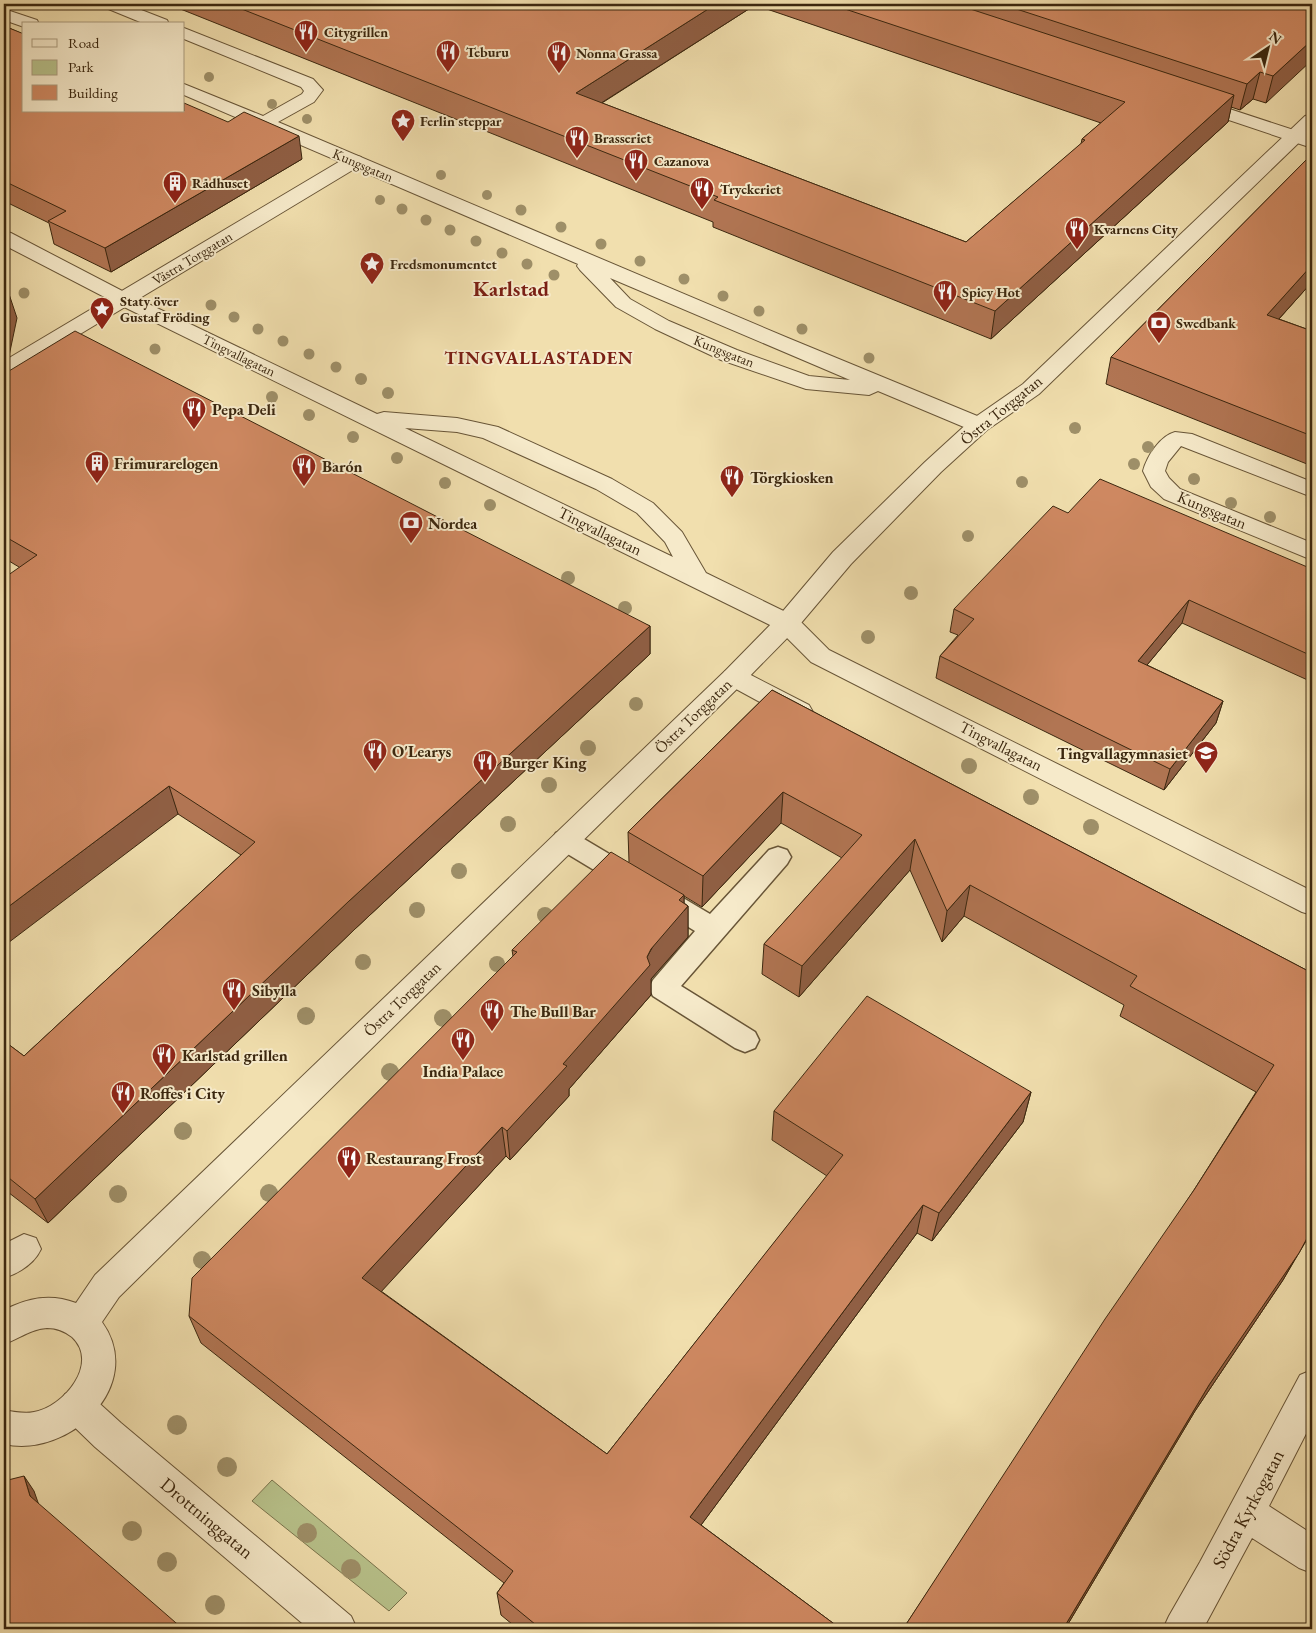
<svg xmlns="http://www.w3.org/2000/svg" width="1316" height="1633" viewBox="0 0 1316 1633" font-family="'EB Garamond',serif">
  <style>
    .green { fill: #b8c28b; stroke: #7a744d }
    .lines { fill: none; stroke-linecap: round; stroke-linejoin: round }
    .service-casing { stroke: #685537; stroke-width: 3 }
    .pedestrian-casing { stroke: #685537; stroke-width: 2 }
    .minor-casing { stroke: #685537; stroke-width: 2 }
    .tertiary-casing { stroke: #685537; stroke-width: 2 }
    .service { fill: #f6eaca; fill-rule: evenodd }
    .pedestrian { fill: #f6eaca; fill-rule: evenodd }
    .minor { fill: #f6eaca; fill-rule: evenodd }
    .tertiary { fill: #f6eaca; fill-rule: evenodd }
    .tree { fill: #9e8f68 }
    .wall { fill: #b17553; stroke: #3b270f; fill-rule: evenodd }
    .shaded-wall { fill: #905f44; stroke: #3b270f }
    .building { fill: #ce8861; stroke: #3b270f }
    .labels { text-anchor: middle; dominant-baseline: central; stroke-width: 4; stroke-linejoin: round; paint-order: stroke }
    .far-poi-label { font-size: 14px; font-weight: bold; fill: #3b270f; stroke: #f6eaca; text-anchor: start }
    .far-street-label { font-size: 14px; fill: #3b270f; stroke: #f6eaca }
    .poi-label { font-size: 16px; font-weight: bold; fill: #3b270f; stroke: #f6eaca; text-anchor: start }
    .street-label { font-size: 16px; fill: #3b270f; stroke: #f6eaca }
    .far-district-label { font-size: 18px; font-weight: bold; letter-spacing: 1px; fill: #7a1f14; stroke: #f6eaca }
    .near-street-label { font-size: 19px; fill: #3b270f; stroke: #f6eaca }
    .far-town-label { font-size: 21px; font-weight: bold; fill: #7a1f14; stroke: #f6eaca }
  </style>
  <rect width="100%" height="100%" fill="#f1dfae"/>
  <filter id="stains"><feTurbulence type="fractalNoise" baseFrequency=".004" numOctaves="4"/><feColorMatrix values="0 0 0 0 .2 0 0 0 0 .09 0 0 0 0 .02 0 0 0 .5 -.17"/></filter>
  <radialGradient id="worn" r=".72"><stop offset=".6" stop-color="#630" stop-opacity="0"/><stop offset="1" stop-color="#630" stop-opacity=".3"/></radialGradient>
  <path class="green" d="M 272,1480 L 407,1593 L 389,1611 L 252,1501 Z"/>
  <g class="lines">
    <defs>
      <path id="service" d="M 565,830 L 574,833 L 710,914 L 769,850 L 778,847 L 787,850 L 791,857 L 787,864 L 681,986 L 755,1032 L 759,1040 L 755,1048 L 745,1052 L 735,1048 L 653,996 L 649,988 L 653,980 L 695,931 L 556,847 L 552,840 L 556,833 Z"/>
      <path id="pedestrian" d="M 354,155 L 361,157 L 363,161 L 361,165 L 12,375 L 4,376 L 4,361 L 347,157 Z
        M 24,1234 L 36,1238 L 41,1249 C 34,1264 19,1273 4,1278 L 4,1244 Z"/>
      <path id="minor" d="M 104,4 L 126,4 L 167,20 L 169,24 L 145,24 L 106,8 Z
        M 4,9 L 37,20 L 39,24 L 24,24 L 24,27 L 4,20 Z
        M 184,28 L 313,79 L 323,90 L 314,102 L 278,122 L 788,338 L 987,420 L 990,425 L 987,430 L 979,432 L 971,430 L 878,391 L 869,395 L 806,389 L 721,360 L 655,329 L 616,307 L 580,270 L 577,266 L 578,264 L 184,95 L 184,84 L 263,116 L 302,94 L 304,91 L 301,87 L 184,39 ZM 610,278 L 850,380 L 809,376 L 737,350 L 669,321 L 630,299 Z
        M 1196,98 L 1312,136 L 1312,148 L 1190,107 L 1187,103 L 1190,99 Z
        M 4,231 L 11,233 L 130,295 L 377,414 L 384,412 L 457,418 L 498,427 L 612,479 L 653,503 L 682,532 L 706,573 L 796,617 L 829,650 L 1312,891 L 1312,915 L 1302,912 L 811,662 L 778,629 L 116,303 L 4,245 ZM 405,428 L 457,432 L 483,438 L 596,489 L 637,513 L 665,542 L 673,557 Z
        M 1175,432 L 1192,434 L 1312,482 L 1312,497 L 1181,446 L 1168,462 L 1165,471 L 1169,478 L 1180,489 L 1312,543 L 1312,560 L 1164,499 L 1151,487 L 1143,471 C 1147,456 1160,436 1175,432 Z
        M 734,668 L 743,671 L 809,705 L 813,712 L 809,719 L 800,721 L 791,719 L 725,683 L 721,677 L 725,671 Z
        M 1312,1370 L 1312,1422 L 1269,1506 L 1312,1534 L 1312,1573 L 1299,1568 L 1252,1538 L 1203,1629 L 1163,1629 L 1169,1616 L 1200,1562 L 1300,1375 Z
        M 77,1389 L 89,1394 L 121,1423 L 351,1616 L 357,1629 L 309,1629 L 95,1447 L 65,1418 L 59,1406 L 65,1394 Z"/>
      <path id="tertiary" d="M 1312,114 L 1312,130 L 1039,394 L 987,430 L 941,472 L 851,564 L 796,629 L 743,683 L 119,1297 L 102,1322 C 147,1385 69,1459 4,1444 L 4,1410 C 14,1412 24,1414 34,1412 C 64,1407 100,1363 72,1337 C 64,1331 57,1328 47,1328 C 30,1329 19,1339 4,1344 L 4,1310 C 28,1298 50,1293 76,1303 L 95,1275 L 725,671 L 778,617 L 833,552 L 925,462 L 971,420 L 1023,384 L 1305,116 Z"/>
    </defs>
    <use href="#service" class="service-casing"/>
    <use href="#pedestrian" class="pedestrian-casing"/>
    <use href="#minor" class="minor-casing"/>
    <use href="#tertiary" class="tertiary-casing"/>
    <use href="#service" class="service"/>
    <use href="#pedestrian" class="pedestrian"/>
    <use href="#minor" class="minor"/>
    <use href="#tertiary" class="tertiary"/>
  </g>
  <g class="tree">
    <circle cx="209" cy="77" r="5"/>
    <circle cx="272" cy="104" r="5"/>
    <circle cx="307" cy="119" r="5"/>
    <circle cx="441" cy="175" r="5"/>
    <circle cx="487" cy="195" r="5"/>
    <circle cx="380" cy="200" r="5"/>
    <circle cx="402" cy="209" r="5.5"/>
    <circle cx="521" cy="210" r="5.5"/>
    <circle cx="426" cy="220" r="5.5"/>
    <circle cx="561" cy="227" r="5.5"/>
    <circle cx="450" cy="230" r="5.5"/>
    <circle cx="476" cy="241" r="5.5"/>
    <circle cx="601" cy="244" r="5.5"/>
    <circle cx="502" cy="253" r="5.5"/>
    <circle cx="640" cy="261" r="5.5"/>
    <circle cx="527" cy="264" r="5.5"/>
    <circle cx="554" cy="275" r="5.5"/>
    <circle cx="684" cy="279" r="5.5"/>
    <circle cx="24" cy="293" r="5.5"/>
    <circle cx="723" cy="296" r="5.5"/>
    <circle cx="211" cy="305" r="5.5"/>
    <circle cx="759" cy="311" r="5.5"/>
    <circle cx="234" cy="317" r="5.5"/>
    <circle cx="258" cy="329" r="5.5"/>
    <circle cx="802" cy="329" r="5.5"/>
    <circle cx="283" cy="341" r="5.5"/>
    <circle cx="155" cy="349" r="5.5"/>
    <circle cx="309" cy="354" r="5.5"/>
    <circle cx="869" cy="358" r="5.5"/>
    <circle cx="336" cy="367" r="5.5"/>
    <circle cx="361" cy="379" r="6"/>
    <circle cx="388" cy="393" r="6"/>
    <circle cx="272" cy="397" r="6"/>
    <circle cx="309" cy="415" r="6"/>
    <circle cx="1075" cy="428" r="6"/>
    <circle cx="353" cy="437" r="6"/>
    <circle cx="1148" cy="447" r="6"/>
    <circle cx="397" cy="458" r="6"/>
    <circle cx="1134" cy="464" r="6"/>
    <circle cx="1194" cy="479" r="6"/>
    <circle cx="1022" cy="482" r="6"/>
    <circle cx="445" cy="483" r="6"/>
    <circle cx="1231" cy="503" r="6"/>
    <circle cx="490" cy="505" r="6"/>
    <circle cx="1270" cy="517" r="6"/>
    <circle cx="968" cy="536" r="6"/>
    <circle cx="568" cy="578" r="7"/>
    <circle cx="911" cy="593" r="7"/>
    <circle cx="625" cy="608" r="7"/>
    <circle cx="868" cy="637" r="7"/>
    <circle cx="636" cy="704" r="7"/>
    <circle cx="588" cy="748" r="8"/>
    <circle cx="969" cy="766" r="8"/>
    <circle cx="549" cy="785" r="8"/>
    <circle cx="1031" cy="797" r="8"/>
    <circle cx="508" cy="824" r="8"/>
    <circle cx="1091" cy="827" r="8"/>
    <circle cx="459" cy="871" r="8"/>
    <circle cx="417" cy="910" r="8"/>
    <circle cx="545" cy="915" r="8"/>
    <circle cx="363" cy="962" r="8"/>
    <circle cx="497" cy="964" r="8"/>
    <circle cx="306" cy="1016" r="9"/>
    <circle cx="443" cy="1018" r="9"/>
    <circle cx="390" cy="1072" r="9"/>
    <circle cx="183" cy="1131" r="9"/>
    <circle cx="269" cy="1193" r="9"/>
    <circle cx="118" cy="1194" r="9"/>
    <circle cx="202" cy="1260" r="9"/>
    <circle cx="177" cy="1425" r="10"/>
    <circle cx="227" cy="1467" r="10"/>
    <circle cx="132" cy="1531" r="10"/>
    <circle cx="307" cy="1533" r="10"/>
    <circle cx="167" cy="1562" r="10"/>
    <circle cx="351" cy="1569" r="10"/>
    <circle cx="215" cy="1605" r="10"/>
  </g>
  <path class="wall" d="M 168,4 L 1312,4 L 1266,103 L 1253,99 L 1240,110 L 1231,107 L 1228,122 L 991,339 L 713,227 L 713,222 ZM 755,5 L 1101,123 L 1082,139 L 1081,144 L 966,242 L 602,103 Z
    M 4,14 L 7,27 L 302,159 L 111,272 L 54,244 L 49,223 L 4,201 Z
    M 1312,154 L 1312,282 L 1279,319 L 1312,331 L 1312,466 L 1106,384 L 1111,357 Z
    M 4,374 L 650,626 L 650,654 L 355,929 L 48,1223 L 4,1189 L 4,1041 L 24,1056 L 241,855 L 178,814 L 19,567 L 4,558 Z
    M 1068,513 L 1312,569 L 1312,682 L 1182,623 L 1147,665 L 1223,701 L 1216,723 L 1164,790 L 936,678 L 940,656 L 958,635 L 950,632 L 954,609 Z
    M 772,690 L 1312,973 L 1312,1231 L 1283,1280 L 1195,1411 L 1065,1629 L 903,1629 L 1194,1190 L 1256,1092 L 1120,1016 L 1124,1005 L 964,916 L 942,942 L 910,870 L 799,997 L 762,974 L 764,944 L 842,858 L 781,823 L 702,907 L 684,896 L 684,903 L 688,906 L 688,937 L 651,979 L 651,995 L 569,1089 L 569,1096 L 510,1160 L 506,1156 L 381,1291 L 607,1454 L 827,1176 L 772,1140 L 774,1111 L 1031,1092 L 1023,1122 L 932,1241 L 917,1233 L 701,1525 L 841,1629 L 518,1629 L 501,1615 L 497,1593 L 504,1583 L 201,1343 L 189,1316 L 513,956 L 512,950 L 629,862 L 628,832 Z
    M 1312,1619 L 1312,1629 L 1307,1629 Z"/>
  <path class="shaded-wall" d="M 716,4 L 755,4 L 755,5 L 576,119 L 576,93 Z
    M 4,14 L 8,31 L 4,33 Z
    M 1312,40 L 1312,60 L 1266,103 L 1273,76 Z
    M 1260,72 L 1253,99 L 1240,110 L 1247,84 Z
    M 1234,95 L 1228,122 L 991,339 L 995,311 Z
    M 299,136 L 302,159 L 111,272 L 105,248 Z
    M 1312,265 L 1312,282 L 1259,341 L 1267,315 Z
    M 8,291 L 17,318 L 9,356 L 4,360 L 4,311 Z
    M 1189,600 L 1182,623 L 1132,683 L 1138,661 Z
    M 650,626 L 650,654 L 355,929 L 48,1223 L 35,1199 L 349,901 Z
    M 1223,701 L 1216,723 L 1164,790 L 1170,769 Z
    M 169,786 L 178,814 L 4,946 L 4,910 Z
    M 783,792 L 781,823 L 702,907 L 703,876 Z
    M 915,839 L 910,870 L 799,997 L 802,966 Z
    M 970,885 L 964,916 L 942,942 L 947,911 Z
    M 684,895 L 684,911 L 688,906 L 688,937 L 651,979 L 651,995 L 569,1089 L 569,1096 L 510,1160 L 507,1131 L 563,1064 L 647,957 L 679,900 Z
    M 1031,1092 L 1023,1122 L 932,1241 L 939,1213 Z
    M 502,1127 L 506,1156 L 369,1305 L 362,1278 Z
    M 923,1205 L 917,1233 L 690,1540 L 690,1517 Z
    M 1312,1229 L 1283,1280 L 1195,1411 L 1065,1629 L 1063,1629 L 1209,1385 Z
    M 24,1476 L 34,1491 L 41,1511 L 30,1496 Z"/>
  <path class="building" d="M 229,4 L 716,4 L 576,93 L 966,242 L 1085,140 L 1082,139 L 1125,102 L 830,4 L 955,4 L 1234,95 L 995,311 L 714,200 L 718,197 Z
    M 1001,4 L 1312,4 L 1312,40 L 1273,76 L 1260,72 L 1247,84 Z
    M 4,26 L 24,34 L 24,111 L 184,111 L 184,103 L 228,122 L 244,112 L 299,136 L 105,248 L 48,221 L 66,211 L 4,181 Z
    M 1312,154 L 1312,265 L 1267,315 L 1312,331 L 1312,436 L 1111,357 Z
    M 4,288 L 8,291 L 4,311 Z
    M 75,331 L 650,626 L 349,901 L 35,1199 L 4,1174 L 4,1041 L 24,1056 L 255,842 L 169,786 L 4,910 L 4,578 L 37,555 L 4,536 L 4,374 Z
    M 1100,479 L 1312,569 L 1312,656 L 1189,600 L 1138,661 L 1223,701 L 1170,769 L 940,656 L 974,619 L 954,609 L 1053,506 L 1068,513 Z
    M 772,690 L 1312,973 L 1312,1229 L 1299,1253 L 1209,1385 L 1063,1629 L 903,1629 L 1105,1319 L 1194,1190 L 1274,1065 L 1130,986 L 1137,976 L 970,885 L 947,911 L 915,839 L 802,966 L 764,944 L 862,835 L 783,792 L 703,876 L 628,832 Z
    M 611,852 L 684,895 L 679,900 L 688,906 L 651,949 L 647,957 L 650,965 L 563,1064 L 567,1066 L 507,1131 L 502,1127 L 362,1278 L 607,1454 L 843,1155 L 774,1111 L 867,996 L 1031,1092 L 939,1213 L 923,1205 L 690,1517 L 841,1629 L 541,1629 L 497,1593 L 513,1571 L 189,1316 L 192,1278 L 517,952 L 512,950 Z
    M 24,1476 L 30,1496 L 183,1629 L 4,1629 L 4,1481 Z"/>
  <defs>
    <symbol id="restaurant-pin" viewBox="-11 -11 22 30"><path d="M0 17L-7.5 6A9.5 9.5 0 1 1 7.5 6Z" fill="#8f2418" stroke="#f6eaca"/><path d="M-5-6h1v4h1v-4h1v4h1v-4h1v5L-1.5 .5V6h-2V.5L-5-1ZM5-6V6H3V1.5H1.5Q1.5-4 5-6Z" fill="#fff"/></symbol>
    <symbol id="sight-pin" viewBox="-11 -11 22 30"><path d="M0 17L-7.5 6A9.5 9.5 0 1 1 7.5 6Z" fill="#8f2418" stroke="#f6eaca"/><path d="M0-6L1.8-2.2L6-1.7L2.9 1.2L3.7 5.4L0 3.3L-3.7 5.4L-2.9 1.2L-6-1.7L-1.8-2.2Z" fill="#fff"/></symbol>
    <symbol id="building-pin" viewBox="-11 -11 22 30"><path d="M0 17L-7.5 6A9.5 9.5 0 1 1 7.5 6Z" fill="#8f2418" stroke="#f6eaca"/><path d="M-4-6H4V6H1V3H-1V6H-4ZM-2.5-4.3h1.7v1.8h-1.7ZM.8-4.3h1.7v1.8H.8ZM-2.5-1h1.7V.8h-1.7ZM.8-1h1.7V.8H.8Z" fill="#fff"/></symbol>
    <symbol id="bank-pin" viewBox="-11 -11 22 30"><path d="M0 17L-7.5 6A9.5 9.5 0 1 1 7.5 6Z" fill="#8f2418" stroke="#f6eaca"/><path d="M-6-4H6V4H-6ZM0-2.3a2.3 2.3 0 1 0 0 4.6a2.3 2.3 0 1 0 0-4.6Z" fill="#fff"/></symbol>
    <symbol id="school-pin" viewBox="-11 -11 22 30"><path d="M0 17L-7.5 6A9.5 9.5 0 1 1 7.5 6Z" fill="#8f2418" stroke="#f6eaca"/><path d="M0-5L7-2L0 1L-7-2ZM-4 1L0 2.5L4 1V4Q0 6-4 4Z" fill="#fff"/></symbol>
  </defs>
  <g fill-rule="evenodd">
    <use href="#restaurant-pin" x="292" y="18" width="28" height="38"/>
    <use href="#restaurant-pin" x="434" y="38" width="28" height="38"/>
    <use href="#restaurant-pin" x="545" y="39" width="28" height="38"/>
    <use href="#sight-pin" x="389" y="107" width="28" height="38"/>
    <use href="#restaurant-pin" x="563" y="124" width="28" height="38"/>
    <use href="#restaurant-pin" x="622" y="147" width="28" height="38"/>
    <use href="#building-pin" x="161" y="169" width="28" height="38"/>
    <use href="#restaurant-pin" x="688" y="175" width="28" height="38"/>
    <use href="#restaurant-pin" x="1063" y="215" width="28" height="38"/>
    <use href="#sight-pin" x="358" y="250" width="28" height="38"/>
    <use href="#restaurant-pin" x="931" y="278" width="28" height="38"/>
    <use href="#sight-pin" x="88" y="295" width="28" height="38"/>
    <use href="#bank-pin" x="1145" y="309" width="28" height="38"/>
    <use href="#restaurant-pin" x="180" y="395" width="28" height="38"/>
    <use href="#building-pin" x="83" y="449" width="28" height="38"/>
    <use href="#restaurant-pin" x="290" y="452" width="28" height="38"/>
    <use href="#restaurant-pin" x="718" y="463" width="28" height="38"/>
    <use href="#bank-pin" x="397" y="509" width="28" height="38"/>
    <use href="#restaurant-pin" x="361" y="737" width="28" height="38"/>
    <use href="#school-pin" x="1192" y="739" width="28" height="38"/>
    <use href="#restaurant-pin" x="471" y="748" width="28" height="38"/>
    <use href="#restaurant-pin" x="220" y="976" width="28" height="38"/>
    <use href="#restaurant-pin" x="478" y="997" width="28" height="38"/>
    <use href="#restaurant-pin" x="449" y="1026" width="28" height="38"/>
    <use href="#restaurant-pin" x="150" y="1041" width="28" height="38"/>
    <use href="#restaurant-pin" x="109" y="1079" width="28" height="38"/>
    <use href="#restaurant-pin" x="335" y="1144" width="28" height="38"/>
  </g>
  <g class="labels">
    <g class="far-poi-label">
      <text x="324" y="32">Citygrillen</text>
      <text x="466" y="52">Teburu</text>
      <text x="576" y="53">Nonna Grassa</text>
      <text x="420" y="121">Ferlin steppar</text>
      <text x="594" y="138">Brasseriet</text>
      <text x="654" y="161">Cazanova</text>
      <text x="192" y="183">Rådhuset</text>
      <text x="720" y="189">Tryckeriet</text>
      <text x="1094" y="229">Kvarnens City</text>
      <text x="390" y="264">Fredsmonumentet</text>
      <text x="962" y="292">Spicy Hot</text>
      <text x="120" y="301">Staty över<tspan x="120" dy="16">Gustaf Fröding</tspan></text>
      <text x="1176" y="323">Swedbank</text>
    </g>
    <g class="far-street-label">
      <text transform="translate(363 165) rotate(23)">Kungsgatan</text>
      <text transform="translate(192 258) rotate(-31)">Västra Torggatan</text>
      <text transform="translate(724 351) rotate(22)">Kungsgatan</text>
      <text transform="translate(239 355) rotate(26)">Tingvallagatan</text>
    </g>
    <g class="poi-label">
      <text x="212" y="409">Pepa Deli</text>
      <text x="114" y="463">Frimurarelogen</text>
      <text x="322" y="466">Barón</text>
      <text x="750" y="477">Törgkiosken</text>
      <text x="428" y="523">Nordea</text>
      <text x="392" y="751">O'Learys</text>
      <text x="1188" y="753" text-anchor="end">Tingvallagymnasiet</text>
      <text x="502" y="762">Burger King</text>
      <text x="252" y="990">Sibylla</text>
      <text x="510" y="1011">The Bull Bar</text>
      <text x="182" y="1055">Karlstad grillen</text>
      <text x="463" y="1071" text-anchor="middle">India Palace</text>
      <text x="140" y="1093">Roffes i City</text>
      <text x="366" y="1158">Restaurang Frost</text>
    </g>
    <g class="street-label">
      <text transform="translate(1001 410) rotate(-39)">Östra Torggatan</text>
      <text transform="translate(1212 510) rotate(23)">Kungsgatan</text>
      <text transform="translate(600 531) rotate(26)">Tingvallagatan</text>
      <text transform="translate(693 716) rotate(-44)">Östra Torggatan</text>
      <text transform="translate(1001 746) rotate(27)">Tingvallagatan</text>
      <text transform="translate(402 999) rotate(-44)">Östra Torggatan</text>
    </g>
    <g class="far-district-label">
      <text x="539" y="357">TINGVALLASTADEN</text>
    </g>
    <g class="near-street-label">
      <text transform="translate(1248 1509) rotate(-62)">Södra Kyrkogatan</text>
      <text transform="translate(207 1518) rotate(40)">Drottninggatan</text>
    </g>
    <g class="far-town-label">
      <text x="511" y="288">Karlstad</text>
    </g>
  </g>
  <rect width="1316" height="1633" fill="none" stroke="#f1dfae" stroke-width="20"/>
  <rect x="5" y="5" width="1306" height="1623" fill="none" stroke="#3b270f" stroke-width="2.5"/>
  <rect x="10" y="10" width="1296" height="1613" fill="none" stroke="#3b270f"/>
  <rect x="22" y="22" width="162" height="90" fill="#f6eaca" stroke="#ab9c7f"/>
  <rect x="32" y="39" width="25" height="8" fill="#f6eaca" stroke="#ab9c7f"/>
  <text x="68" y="48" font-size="15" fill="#3b270f">Road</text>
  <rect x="32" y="60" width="25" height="15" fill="#b8c28b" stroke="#ab9c7f"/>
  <text x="68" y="72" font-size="15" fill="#3b270f">Park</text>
  <rect x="32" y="85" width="25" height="15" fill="#ce8861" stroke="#ab9c7f"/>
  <text x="68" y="98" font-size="15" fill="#3b270f">Building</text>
  <g transform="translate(1268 48) rotate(35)" stroke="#f6eaca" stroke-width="4" paint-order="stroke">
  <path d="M0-4L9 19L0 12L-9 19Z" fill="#3b270f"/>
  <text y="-8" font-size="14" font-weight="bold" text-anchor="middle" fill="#3b270f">N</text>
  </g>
  <rect width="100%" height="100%" filter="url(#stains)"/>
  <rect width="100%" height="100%" fill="url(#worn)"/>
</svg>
